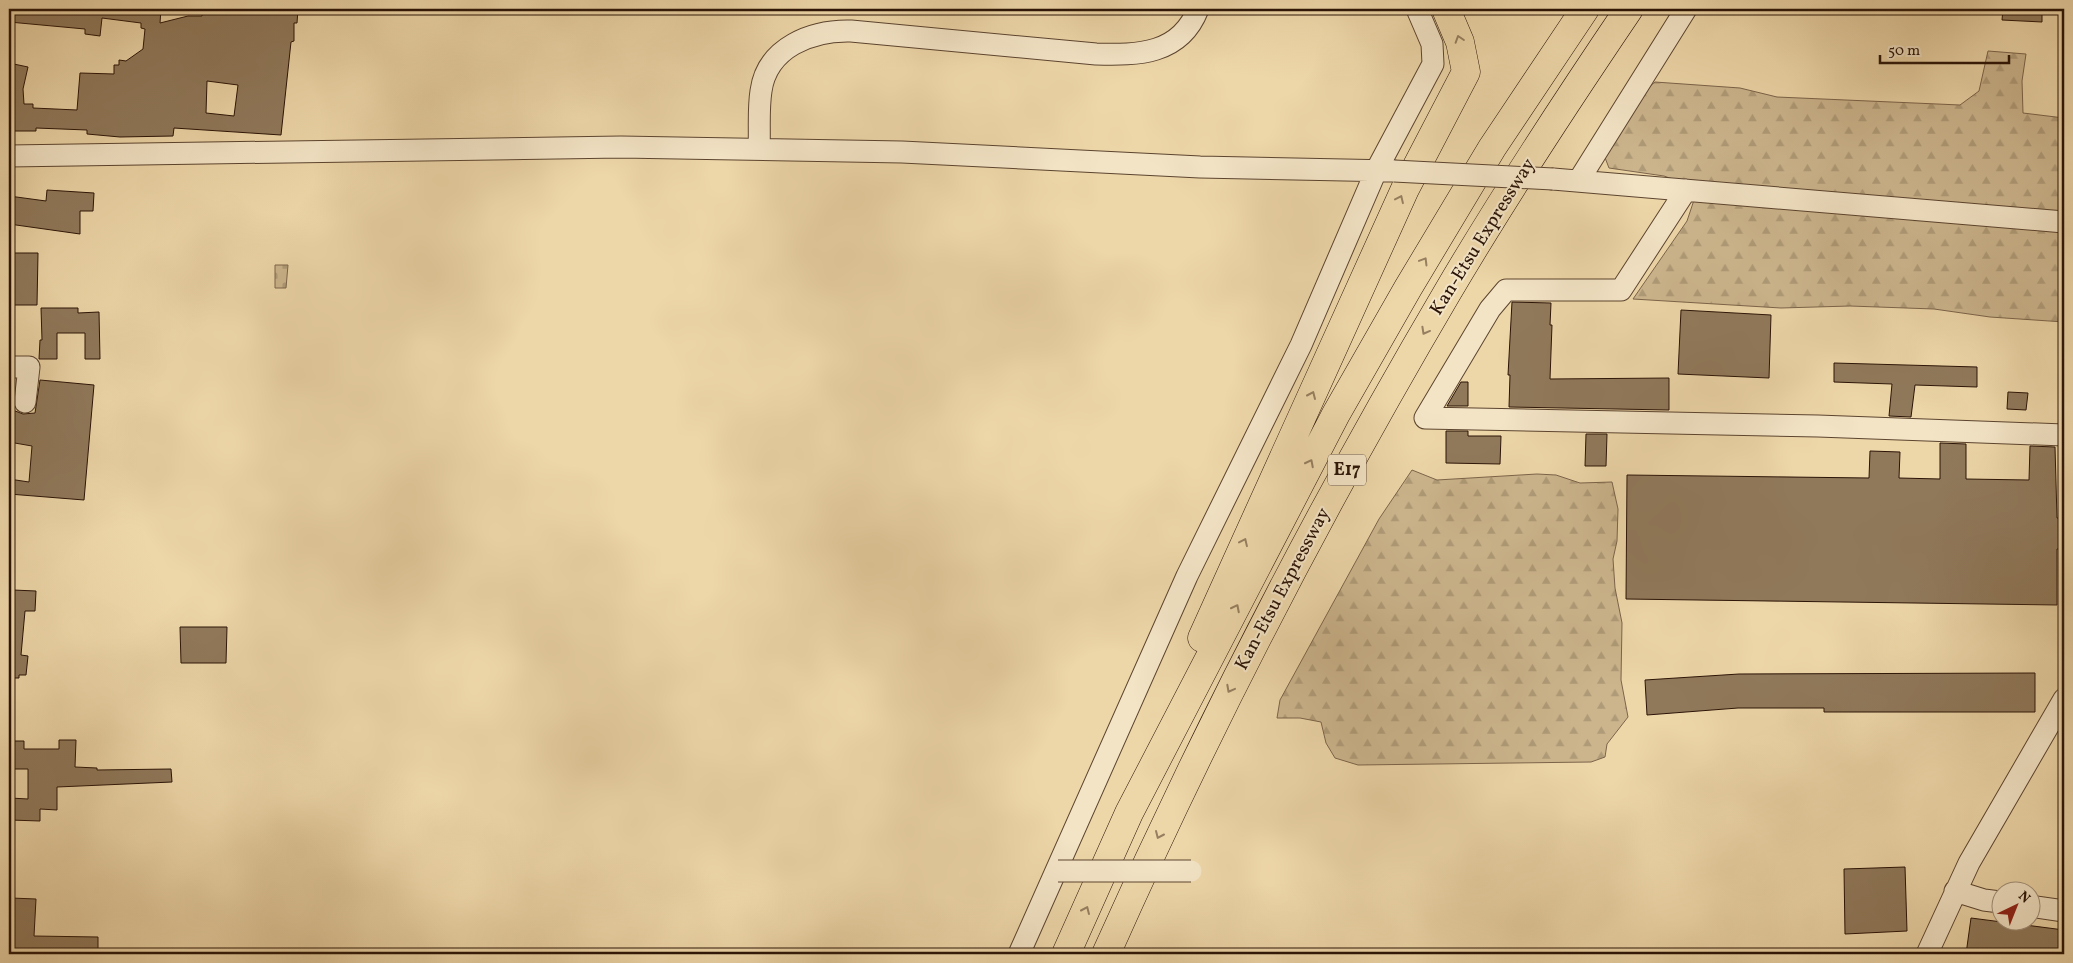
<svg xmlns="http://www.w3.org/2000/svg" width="2073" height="963" viewBox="0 0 2073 963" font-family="Vollkorn,serif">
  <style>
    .forest { fill: url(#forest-firs); stroke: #7c644a }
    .cemetery { fill: url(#cemetery-stones); stroke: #7c644a }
    .building { fill: #90795b; stroke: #2b1407; fill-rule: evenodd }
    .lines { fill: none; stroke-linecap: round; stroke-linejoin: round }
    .minor-casing { stroke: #5c442f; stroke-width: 23 }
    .highway-casing { stroke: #2b1407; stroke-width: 29 }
    .minor { stroke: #f3e4c6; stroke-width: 21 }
    .highway { stroke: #edd6a8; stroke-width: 28 }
    .minor-bridge-casing { stroke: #5c442f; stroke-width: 23; stroke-linecap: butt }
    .minor-bridge { stroke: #f3e4c6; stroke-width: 21 }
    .oneway { stroke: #967f60 }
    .labels { text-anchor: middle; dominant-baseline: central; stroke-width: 4; stroke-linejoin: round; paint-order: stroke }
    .shield { fill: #f3e4c6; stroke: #675240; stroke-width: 1 }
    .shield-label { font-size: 18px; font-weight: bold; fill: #2b1407 }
    .street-label { font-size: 19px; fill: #2b1407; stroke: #f3e4c6 }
  </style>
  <defs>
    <pattern id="forest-firs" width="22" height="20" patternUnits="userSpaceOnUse" patternTransform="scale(1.25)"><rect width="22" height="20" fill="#ccb58d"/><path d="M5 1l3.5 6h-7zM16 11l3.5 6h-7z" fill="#af9b78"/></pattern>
    <pattern id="cemetery-stones" width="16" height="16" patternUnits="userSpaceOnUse" patternTransform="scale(1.25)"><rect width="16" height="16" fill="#ccb58d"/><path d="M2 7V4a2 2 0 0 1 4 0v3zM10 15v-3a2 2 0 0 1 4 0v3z" fill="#af9b78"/></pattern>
  </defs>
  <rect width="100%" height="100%" fill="#edd6a8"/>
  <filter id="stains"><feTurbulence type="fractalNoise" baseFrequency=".004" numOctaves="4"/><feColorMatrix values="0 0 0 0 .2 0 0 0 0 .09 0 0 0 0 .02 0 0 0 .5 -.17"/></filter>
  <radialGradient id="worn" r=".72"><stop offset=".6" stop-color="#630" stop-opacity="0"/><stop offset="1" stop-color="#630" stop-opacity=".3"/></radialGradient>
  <path class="forest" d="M 1988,51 L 2026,54 L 2022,81 L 2023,113 L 2064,118 L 2064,322 L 1990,317 L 1934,309 L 1850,306 L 1781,308 L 1633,299 L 1687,221 L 1698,188 L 1664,176 L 1609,168 L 1604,155 L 1644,91 L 1655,82 L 1740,88 L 1777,97 L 1960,105 L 1979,91 Z
    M 1412,470 L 1437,480 L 1537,474 L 1556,475 L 1580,483 L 1612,482 L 1618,509 L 1617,541 L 1613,559 L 1615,588 L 1622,623 L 1621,680 L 1628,717 L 1607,744 L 1605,757 L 1591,762 L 1358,765 L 1335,758 L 1326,743 L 1321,722 L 1300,718 L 1277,718 L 1280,700 L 1379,519 Z"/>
  <path class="cemetery" d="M 275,265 L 288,265 L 286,288 L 275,288 Z"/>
  <path class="building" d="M 9,9 L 161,9 L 160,23 L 188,16 L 202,16 L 202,9 L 298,9 L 297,23 L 294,23 L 294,41 L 291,42 L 281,135 L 174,128 L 173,136 L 120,137 L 87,134 L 87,130 L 36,128 L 36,131 L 9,131 L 9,63 L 28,67 L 23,89 L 24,104 L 33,104 L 33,108 L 77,110 L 80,73 L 114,74 L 114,65 L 119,65 L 119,60 L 126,61 L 143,49 L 145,29 L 141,28 L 141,23 L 102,18 L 100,36 L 85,34 L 85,29 L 9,22 ZM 207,81 L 238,85 L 234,116 L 206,113 Z
    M 2003,9 L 2042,9 L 2042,22 L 2002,20 Z
    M 47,190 L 94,193 L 93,211 L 80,211 L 80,234 L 9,224 L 9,196 L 46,201 Z
    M 9,253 L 38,253 L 37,305 L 9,305 Z
    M 1512,302 L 1551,303 L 1550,325 L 1552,325 L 1550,379 L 1669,378 L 1669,410 L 1509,407 L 1510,375 L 1508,375 Z
    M 41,308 L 78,308 L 78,313 L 99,312 L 100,359 L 85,359 L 85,333 L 57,333 L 57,359 L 39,359 L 40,340 L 42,340 Z
    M 1681,310 L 1771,315 L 1769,378 L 1678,374 Z
    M 1834,363 L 1977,367 L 1977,387 L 1915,385 L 1911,417 L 1889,416 L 1892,384 L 1834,382 Z
    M 40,380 L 94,385 L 84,500 L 9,494 L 9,479 L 29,482 L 32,446 L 9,442 L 10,409 L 23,414 L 35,413 Z
    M 1461,382 L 1468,382 L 1468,406 L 1447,406 Z
    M 2008,392 L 2028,393 L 2026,410 L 2007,409 Z
    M 1446,431 L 1468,431 L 1468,436 L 1501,436 L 1500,464 L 1446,463 Z
    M 1586,434 L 1607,434 L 1606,466 L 1585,466 Z
    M 1940,443 L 1966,444 L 1966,479 L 2029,480 L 2030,446 L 2055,447 L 2057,518 L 2064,518 L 2064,549 L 2057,549 L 2057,605 L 1626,599 L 1627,475 L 1869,478 L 1870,451 L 1900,452 L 1899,478 L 1940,479 Z
    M 13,590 L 36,591 L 35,611 L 25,611 L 21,655 L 28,656 L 26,675 L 19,675 L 19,678 L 9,678 L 9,627 L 11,628 Z
    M 180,627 L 227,627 L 226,663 L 181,663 Z
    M 2035,673 L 2035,712 L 1824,712 L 1824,708 L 1738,708 L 1647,715 L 1645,680 L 1739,674 Z
    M 59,740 L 76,740 L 75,767 L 97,768 L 97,770 L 171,769 L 172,782 L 57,787 L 57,810 L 40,809 L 40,821 L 10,820 L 10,798 L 28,799 L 28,769 L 9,769 L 9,741 L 24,741 L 24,749 L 59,749 Z
    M 1905,867 L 1907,931 L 1845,934 L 1844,869 Z
    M 11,898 L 36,899 L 34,936 L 98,937 L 98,954 L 9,954 Z
    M 1971,918 L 2064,930 L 2061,954 L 1966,954 Z"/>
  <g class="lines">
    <defs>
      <path id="minor" d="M 759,149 C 760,130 758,110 761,91 C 767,47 812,30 851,31 L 1096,54 C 1138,55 1180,55 1198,9
        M 9,156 L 621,147 L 902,152 L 1200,167 L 1394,171
        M 1553,179 L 2064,222
        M 1579,180 L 1686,9
        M 1686,190 L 1621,290 L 1506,290 L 1490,309 L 1425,418 L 1818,426 L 2064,435
        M 9,367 L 29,367 L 25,402
        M 1955,891 L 1984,900 L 2000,902
        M 2030,906 L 2064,911
        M 1019,954 L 1187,576 L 1301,345 L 1376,171 L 1433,64 L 1432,44 L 1417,9
        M 1927,954 L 1969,863 L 2064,699"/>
      <path id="highway" d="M 1202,638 L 1405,189 L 1466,72 L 1460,42 L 1446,9
        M 1066,954 L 1129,813 L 1336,414 L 1408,288 L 1492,148 L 1585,9
        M 1106,954 C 1207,727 1321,507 1447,293 C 1504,196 1566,102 1629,9"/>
    </defs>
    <use href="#minor" class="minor-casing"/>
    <use href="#highway" class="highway-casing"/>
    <use href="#minor" class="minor"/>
    <use href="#highway" class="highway"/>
    <defs>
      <path id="minor-bridge" d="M 1394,171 L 1553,179
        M 1058,871 L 1191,871"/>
    </defs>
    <use href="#minor-bridge" class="minor-bridge-casing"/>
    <use href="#minor-bridge" class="minor-bridge"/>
  </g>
  <defs><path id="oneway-chevron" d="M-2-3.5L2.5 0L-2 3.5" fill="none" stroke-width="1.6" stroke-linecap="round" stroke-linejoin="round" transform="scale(1.25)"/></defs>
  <g class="oneway">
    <use href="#oneway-chevron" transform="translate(1459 39) rotate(-108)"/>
    <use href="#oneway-chevron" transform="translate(1400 199) rotate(-65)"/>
    <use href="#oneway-chevron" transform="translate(1424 261) rotate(-59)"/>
    <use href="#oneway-chevron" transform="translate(1425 331) rotate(119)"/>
    <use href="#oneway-chevron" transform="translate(1312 395) rotate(-66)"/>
    <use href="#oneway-chevron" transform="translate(1310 463) rotate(-63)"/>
    <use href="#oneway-chevron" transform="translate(1244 542) rotate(-65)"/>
    <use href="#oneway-chevron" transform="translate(1236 608) rotate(-63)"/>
    <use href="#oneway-chevron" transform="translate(1230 689) rotate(118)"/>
    <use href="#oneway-chevron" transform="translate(1159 835) rotate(114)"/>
    <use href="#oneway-chevron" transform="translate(1086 910) rotate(-66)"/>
  </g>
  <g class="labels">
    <rect class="shield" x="1328" y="454.5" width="38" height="31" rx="4"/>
    <g class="shield-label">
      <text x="1347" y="470">E17</text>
    </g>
    <g class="street-label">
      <text transform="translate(1483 237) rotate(-58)">Kan-Etsu Expressway</text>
      <text transform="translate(1283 589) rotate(-62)">Kan-Etsu Expressway</text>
    </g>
  </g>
  <rect width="2073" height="963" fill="none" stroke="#edd6a8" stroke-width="30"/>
  <rect x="10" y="10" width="2053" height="943" fill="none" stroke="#2b1407" stroke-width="2.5"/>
  <rect x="15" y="15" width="2043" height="933" fill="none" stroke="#2b1407"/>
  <g transform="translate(2016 906) rotate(43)"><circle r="24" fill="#f3e4c6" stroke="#a3917a"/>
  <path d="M0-4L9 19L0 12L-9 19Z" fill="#8f2418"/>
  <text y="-8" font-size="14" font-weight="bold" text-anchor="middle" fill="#2b1407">N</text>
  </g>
  <path d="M1880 55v8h129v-8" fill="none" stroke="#2b1407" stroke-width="2.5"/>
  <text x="1888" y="55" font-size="15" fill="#2b1407" stroke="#f3e4c6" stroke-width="4" paint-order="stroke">50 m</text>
  <rect width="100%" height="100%" filter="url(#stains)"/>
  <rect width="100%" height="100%" fill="url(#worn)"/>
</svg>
